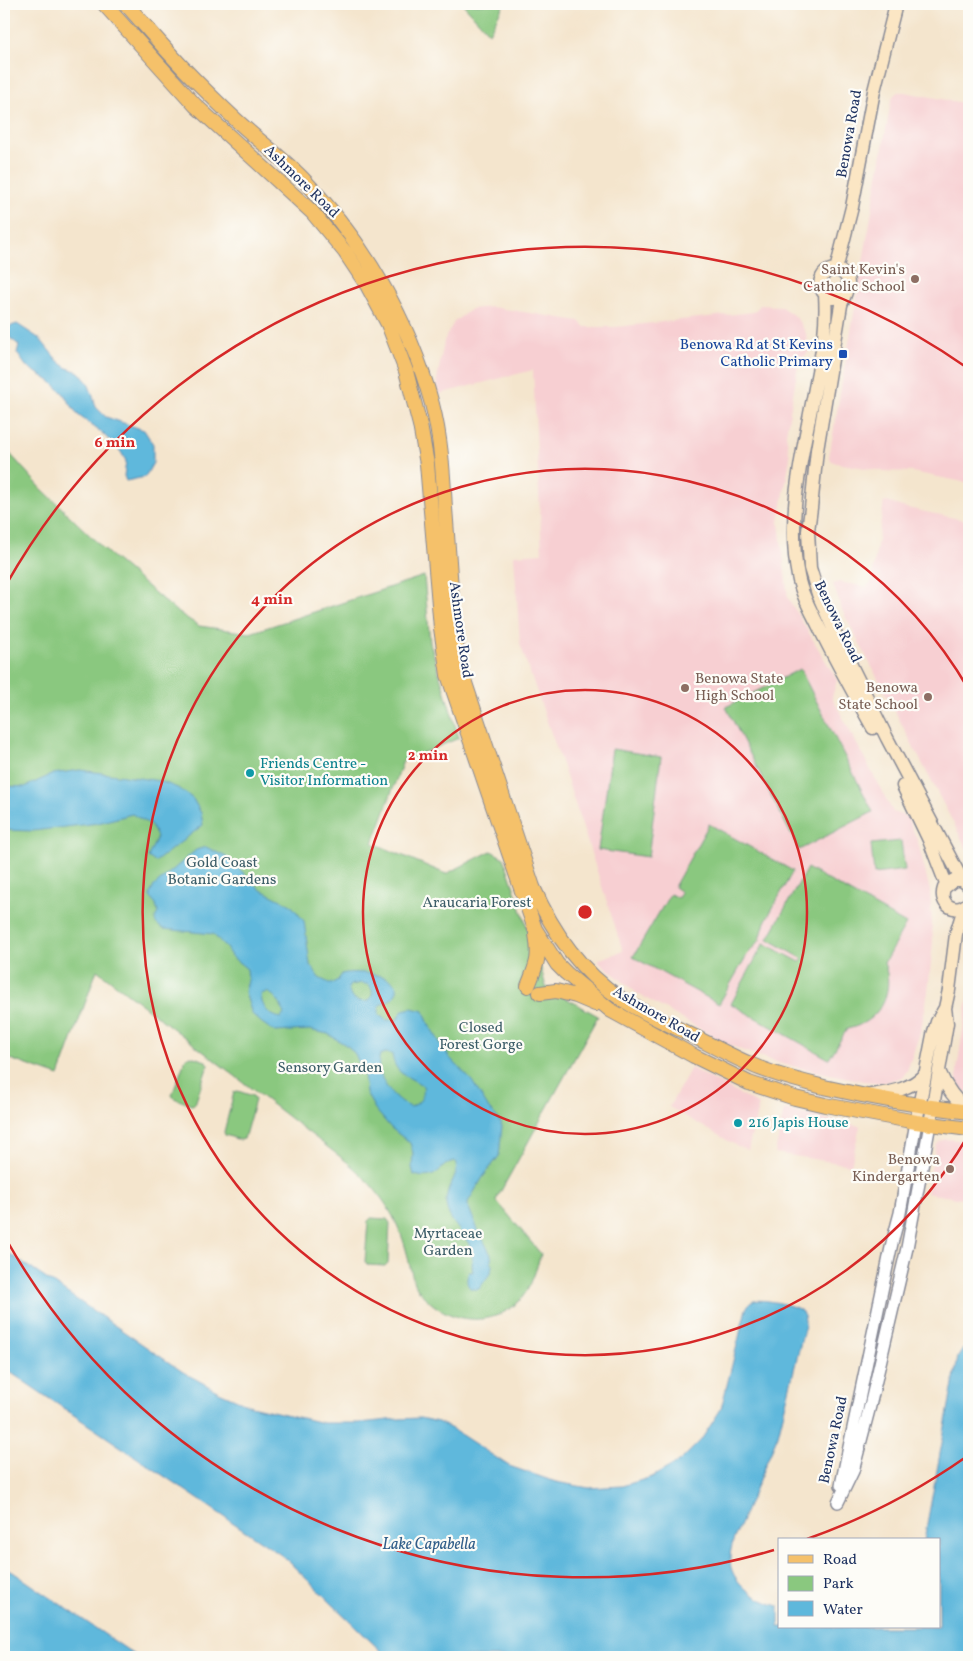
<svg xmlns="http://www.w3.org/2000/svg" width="973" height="1661" viewBox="0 0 973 1661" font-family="Vollkorn,serif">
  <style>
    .built { fill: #f7cfd2 }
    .green { fill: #8ac87f; stroke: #527c6e }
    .water { fill: #5eb8dc; stroke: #3c749d; fill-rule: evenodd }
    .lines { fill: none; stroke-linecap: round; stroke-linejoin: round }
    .tertiary-casing { stroke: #888a96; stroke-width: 14 }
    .secondary-casing { stroke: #888a96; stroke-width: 15 }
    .primary-casing { stroke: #888a96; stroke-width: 16 }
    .tertiary { stroke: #fff; stroke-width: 11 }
    .secondary { stroke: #fbe6c4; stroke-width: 12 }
    .primary { stroke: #f5c16b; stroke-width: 14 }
    .ring { fill: none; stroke: #d62828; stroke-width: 2.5 }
    .education-dot { fill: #8d6e63; stroke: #fdfcf7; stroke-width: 2 }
    .transit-dot { fill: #1a4fb4; stroke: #fdfcf7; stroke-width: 2 }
    .culture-dot { fill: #0f9aa8; stroke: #fdfcf7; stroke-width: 2 }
    .labels { text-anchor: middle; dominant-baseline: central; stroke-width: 4.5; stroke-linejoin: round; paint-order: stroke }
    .street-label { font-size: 15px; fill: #1b2f5e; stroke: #fdfcf7 }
    .education-label { font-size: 15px; fill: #785e54; stroke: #fdfcf7; text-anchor: end }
    .transit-label { font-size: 15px; fill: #164399; stroke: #fdfcf7; text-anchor: end }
    .culture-label { font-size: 15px; fill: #0d838f; stroke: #fdfcf7; text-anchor: start }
    .park-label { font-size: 15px; fill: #3c5d68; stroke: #fdfcf7 }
    .water-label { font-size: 16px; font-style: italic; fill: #325f8a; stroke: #fdfcf7 }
    .centre { fill: #d62828; stroke: #fdfcf7; stroke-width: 2.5 }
    .ring-label { font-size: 15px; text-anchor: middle; font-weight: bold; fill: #d62828; stroke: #fdfcf7; stroke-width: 4.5; stroke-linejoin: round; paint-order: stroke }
  </style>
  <rect width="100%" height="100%" fill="#fdfcf7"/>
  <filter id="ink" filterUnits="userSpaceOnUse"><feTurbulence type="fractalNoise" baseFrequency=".02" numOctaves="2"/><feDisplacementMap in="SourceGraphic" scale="10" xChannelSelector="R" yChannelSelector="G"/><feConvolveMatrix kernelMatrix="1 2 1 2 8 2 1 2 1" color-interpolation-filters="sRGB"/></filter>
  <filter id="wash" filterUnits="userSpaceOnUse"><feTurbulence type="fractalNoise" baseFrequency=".0096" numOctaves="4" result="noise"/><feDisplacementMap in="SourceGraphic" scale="20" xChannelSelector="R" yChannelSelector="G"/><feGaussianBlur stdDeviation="1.12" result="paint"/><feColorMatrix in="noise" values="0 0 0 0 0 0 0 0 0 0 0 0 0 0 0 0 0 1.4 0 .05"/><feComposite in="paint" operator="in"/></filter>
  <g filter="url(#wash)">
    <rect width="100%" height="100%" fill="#f4e5cd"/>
    <path class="built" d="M 898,92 L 904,92 L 969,104 L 969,483 L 912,472 L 883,471 L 836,463 L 832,461 L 829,457 L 891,101 L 894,95 Z
      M 760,305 L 780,306 L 796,317 L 806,333 L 808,353 L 799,361 L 786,434 L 790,458 L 779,522 L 788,598 L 837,680 L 832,697 L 893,812 L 907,817 L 918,842 L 930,891 L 933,942 L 928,992 L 921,1030 L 907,1071 L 902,1077 L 884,1083 L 863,1081 L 782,1064 L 744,1051 L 725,1043 L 638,994 L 597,960 L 623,951 L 563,767 L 520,644 L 514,555 L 542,553 L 533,370 L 439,394 L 437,380 L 444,341 L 454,322 L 471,309 L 492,307 L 579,321 L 585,327 L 616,327 L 754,312 Z
      M 884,501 L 902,507 L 969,521 L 969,853 L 842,610 L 833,584 L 839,582 L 867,587 L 869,584 L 871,584 Z
      M 969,992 L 969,1093 L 962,1089 L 957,1081 L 957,1069 Z
      M 691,1068 L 759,1105 L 748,1150 L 739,1147 L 669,1107 Z
      M 784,1110 L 860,1126 L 851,1165 L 775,1153 Z
      M 947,1139 L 969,1141 L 969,1200 L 926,1193 L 936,1145 L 940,1141 Z"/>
    <path class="green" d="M 463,4 L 504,4 L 489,33 Z
      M 4,447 L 41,488 L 110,555 L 176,611 L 199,626 L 250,633 L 424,576 L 430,643 L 459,738 L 403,761 L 373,843 L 446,874 L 491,851 L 504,858 L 534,948 L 528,950 L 540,965 L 546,987 L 598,1016 L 496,1200 L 541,1254 C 536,1269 532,1286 521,1299 C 492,1331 442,1323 418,1289 C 411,1279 409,1258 405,1246 C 394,1210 375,1186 347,1162 L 97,970 L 59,1076 L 4,1057 Z
      M 800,669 L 873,812 L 799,850 L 726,707 Z
      M 612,749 L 661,757 L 648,857 L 598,850 Z
      M 709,824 L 793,871 L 765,922 L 760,940 L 747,955 L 719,1004 L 633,957 L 670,894 L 678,898 L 681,892 L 674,887 Z
      M 901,841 L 905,870 L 874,874 L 871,844 Z
      M 807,868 L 906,924 L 884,963 C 896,993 878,1023 847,1029 L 829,1059 L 731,1004 L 764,943 L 800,962 L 803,959 L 768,939 Z
      M 191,1056 L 206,1061 L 208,1065 L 195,1104 L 191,1105 L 174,1098 L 172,1095 L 186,1058 Z
      M 238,1091 L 253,1096 L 255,1100 L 244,1139 L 240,1140 L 225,1135 L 224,1132 L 234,1092 Z
      M 371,1218 L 387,1219 L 390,1223 L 388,1263 L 385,1266 L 368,1265 L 365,1262 L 368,1221 Z"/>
    <path class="water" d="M 17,324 L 40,339 L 57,360 L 67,368 L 79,372 L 88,383 L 93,396 L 96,407 L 106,417 L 144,430 L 153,444 L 153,463 L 145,477 L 126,481 L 124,476 L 126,461 L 121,452 L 102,433 L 78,415 L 63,393 L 50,381 L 26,366 L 17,353 L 19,345 L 10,338 L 8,327 Z
      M 80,770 L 160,781 L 180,789 L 193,799 L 201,813 L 203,825 L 155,862 L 148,857 L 157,837 L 151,825 L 132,814 L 98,823 L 33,831 L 4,830 L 4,786 L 25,787 L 53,774 Z
      M 206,847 L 228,858 L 261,890 L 291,905 L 304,921 L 310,965 L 319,978 L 331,984 L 338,980 L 342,974 C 352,970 409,974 395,995 C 393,1000 384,1002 379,1006 L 379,1015 L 386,1020 L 397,1020 L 403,1010 L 411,1008 L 424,1011 L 429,1025 L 449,1057 L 472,1081 L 489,1109 L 496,1116 L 502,1126 L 499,1156 L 483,1177 L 468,1202 L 468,1206 L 478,1230 L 491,1255 L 492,1266 L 491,1272 L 479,1289 L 471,1289 C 466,1284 466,1279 469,1272 L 473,1272 C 471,1264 474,1256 471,1248 C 464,1232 448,1222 446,1204 C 445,1188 458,1178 457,1163 L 455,1161 C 437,1164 441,1182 414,1175 L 412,1167 L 413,1153 L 410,1143 L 391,1128 L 375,1109 L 366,1093 L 364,1074 L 355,1054 L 349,1047 L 328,1034 L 309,1030 L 275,1032 L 262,1023 L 252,1014 L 245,992 L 248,980 L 247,969 L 231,956 L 226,948 L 213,934 L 164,929 C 156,925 152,921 158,913 L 156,904 L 150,897 L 150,894 L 154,886 L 196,850 ZM 362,983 L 369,985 C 374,991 373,995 369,1001 C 359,1003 349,999 348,988 L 350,985 ZM 267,992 C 277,996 280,1004 284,1014 L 281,1018 C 269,1016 261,1007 261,994 ZM 385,1053 L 392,1054 C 395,1076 408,1075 423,1086 C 425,1096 420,1103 411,1107 C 393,1101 373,1074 380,1055 Z
      M 4,1250 L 183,1372 L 219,1392 L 251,1406 L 323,1423 L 360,1423 L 398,1419 L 420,1418 L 438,1422 L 454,1430 L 509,1466 L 556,1482 L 589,1488 L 622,1486 L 652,1477 L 680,1461 L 701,1440 L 721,1409 L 746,1309 C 748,1305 749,1303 754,1301 C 761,1298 794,1305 800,1310 C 805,1314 805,1319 805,1325 L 778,1435 L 733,1541 C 732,1546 730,1552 730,1557 C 728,1582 758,1601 779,1606 L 779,1627 L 939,1627 L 939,1540 L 924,1540 L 958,1357 L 965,1346 L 969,1345 L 969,1657 L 387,1657 L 284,1557 L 4,1368 Z
      M 4,1566 L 138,1657 L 4,1657 Z"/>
  </g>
  <g filter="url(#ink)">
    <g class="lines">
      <defs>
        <path id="tertiary" d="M 841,1485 L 892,1243 L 900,1213 L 916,1122
          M 838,1502 L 853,1471 L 870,1406 L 907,1248 L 930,1124"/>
        <path id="secondary" d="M 836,270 L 852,207 L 874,91 L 896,4
          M 844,293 L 833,298 C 807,290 826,259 843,273 C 846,275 848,279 848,283 C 848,290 843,299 841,305 L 817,450 L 811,508 L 808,531 L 810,568 L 818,594 L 836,635 L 887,738 L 962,880
          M 825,294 C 827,325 823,347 817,377 C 806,440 785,512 798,576 C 801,593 810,609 818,625 C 835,660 854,694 873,728
          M 903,786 L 929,840 L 946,884
          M 969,886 L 962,880 L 954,880 L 944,888 C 938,905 957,916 969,902
          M 939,1071 C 946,1088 955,1100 969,1112
          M 871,1095 C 892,1092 910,1090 925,1074
          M 916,1122 L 933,1035 L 937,1022 L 945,1008 L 949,990 L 956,934 L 964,908
          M 930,1124 L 947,1023 L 945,1008"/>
        <path id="primary" d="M 104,4 L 195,105 L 312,212 L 345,252 L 367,285 L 388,324 L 406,371 L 420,425 L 427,464 L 441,628 L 448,675 L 535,929 L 557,964 L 566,973 L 610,1010 L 694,1056 L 749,1083 L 795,1098 L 825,1105 L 916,1122 L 969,1129
          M 126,4 C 150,31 173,59 199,84 C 214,99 228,113 244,127 C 263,144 284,160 302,178 C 363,240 409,320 432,404 C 441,438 443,473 445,508 C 449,559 452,611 458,662 L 533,887 C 552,931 580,971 620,998 C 642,1013 667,1023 691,1035 C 711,1045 731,1056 752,1065 C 774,1075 800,1081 824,1087 C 872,1098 920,1106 969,1112
          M 528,986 C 537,963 540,960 536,934
          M 540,993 L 556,991 L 576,996 L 595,1004"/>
      </defs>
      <use href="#tertiary" class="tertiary-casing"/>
      <use href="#secondary" class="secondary-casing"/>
      <use href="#primary" class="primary-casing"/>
      <use href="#tertiary" class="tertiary"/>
      <use href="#secondary" class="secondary"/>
      <use href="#primary" class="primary"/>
    </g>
  </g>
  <g class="ring">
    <circle cx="585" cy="912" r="222"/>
    <path d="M969 1134A443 443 0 1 1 969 690"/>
    <path d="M966 1457A665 665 0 0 1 807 1539M774 1550A665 665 0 0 1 6 1239M6 585A665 665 0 0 1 966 367"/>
  </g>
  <g class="education-dot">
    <circle cx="915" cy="279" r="5"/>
    <circle cx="685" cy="688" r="5"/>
    <circle cx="928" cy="697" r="5"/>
    <circle cx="950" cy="1169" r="5"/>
  </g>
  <rect class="transit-dot" x="838" y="349" width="10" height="10" rx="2.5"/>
  <g class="culture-dot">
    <circle cx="250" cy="773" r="5"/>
    <circle cx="738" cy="1123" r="5"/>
  </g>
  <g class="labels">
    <g class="street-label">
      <text transform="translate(850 134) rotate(-80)">Benowa Road</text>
      <text transform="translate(301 182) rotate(44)">Ashmore Road</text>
      <text transform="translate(837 622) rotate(64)">Benowa Road</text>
      <text transform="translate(460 630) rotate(82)">Ashmore Road</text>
      <text transform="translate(656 1015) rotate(30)">Ashmore Road</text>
      <text transform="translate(834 1440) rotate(-78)">Benowa Road</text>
    </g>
    <g class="education-label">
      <text x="905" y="270">Saint Kevin's<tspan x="905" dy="17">Catholic School</tspan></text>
      <text x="695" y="679" text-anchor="start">Benowa State<tspan x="695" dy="17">High School</tspan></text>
      <text x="918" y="688">Benowa<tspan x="918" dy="17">State School</tspan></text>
      <text x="940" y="1160">Benowa<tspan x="940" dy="17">Kindergarten</tspan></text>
    </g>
    <g class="transit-label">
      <text x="833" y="345">Benowa Rd at St Kevins<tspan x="833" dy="17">Catholic Primary</tspan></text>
    </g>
    <g class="culture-label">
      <text x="260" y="764">Friends Centre -<tspan x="260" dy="17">Visitor Information</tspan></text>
      <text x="748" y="1123">216 Japis House</text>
    </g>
    <g class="park-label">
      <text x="222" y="863">Gold Coast<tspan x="222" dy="17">Botanic Gardens</tspan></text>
      <text x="477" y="903">Araucaria Forest</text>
      <text x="481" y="1028">Closed<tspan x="481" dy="17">Forest Gorge</tspan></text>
      <text x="330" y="1068">Sensory Garden</text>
      <text x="448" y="1234">Myrtaceae<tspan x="448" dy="17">Garden</tspan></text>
    </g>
    <g class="water-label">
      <text x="429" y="1545">Lake Capabella</text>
    </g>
  </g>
  <circle cx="585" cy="912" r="8" class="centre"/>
  <g class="ring-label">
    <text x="115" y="447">6 min</text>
    <text x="272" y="604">4 min</text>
    <text x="428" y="760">2 min</text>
  </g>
  <rect width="973" height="1661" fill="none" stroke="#fdfcf7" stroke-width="20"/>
  <rect x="778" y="1538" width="162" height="90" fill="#fdfcf7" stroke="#a3aaba"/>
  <rect x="788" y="1555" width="25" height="8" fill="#f5c16b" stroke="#a3aaba"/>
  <text x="823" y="1564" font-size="15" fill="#1b2f5e">Road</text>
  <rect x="788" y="1576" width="25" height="15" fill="#8ac87f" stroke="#a3aaba"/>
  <text x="823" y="1588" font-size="15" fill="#1b2f5e">Park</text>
  <rect x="788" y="1601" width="25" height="15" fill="#5eb8dc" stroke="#a3aaba"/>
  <text x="823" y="1614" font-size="15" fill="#1b2f5e">Water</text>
</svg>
